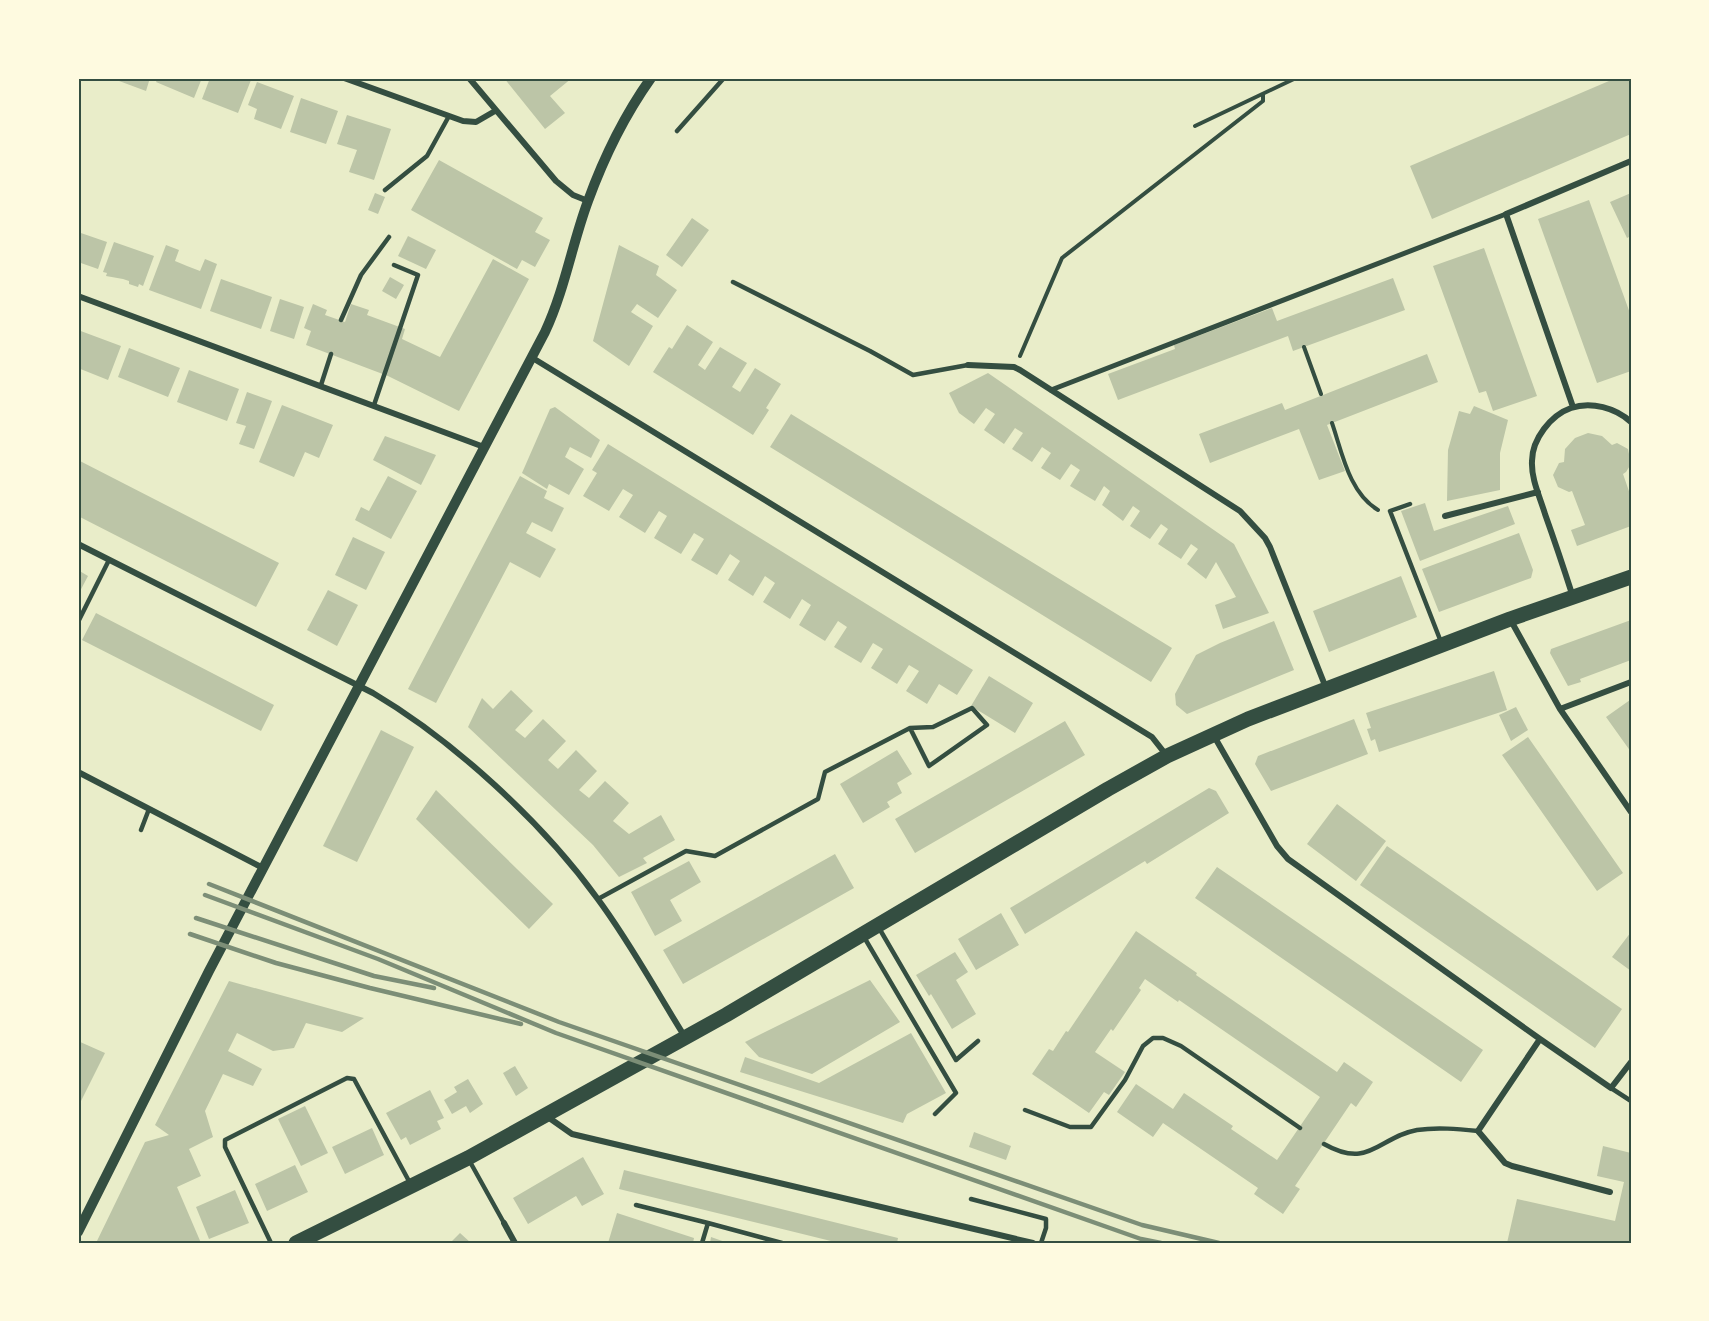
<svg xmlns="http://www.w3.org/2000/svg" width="1709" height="1321" viewBox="0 0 1709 1321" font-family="Mulish,sans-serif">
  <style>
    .building { fill: #bcc5a7 }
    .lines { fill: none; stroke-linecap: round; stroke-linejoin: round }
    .path { stroke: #344e41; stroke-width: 4 }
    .service { stroke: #344e41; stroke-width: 4.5 }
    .pedestrian { stroke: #344e41; stroke-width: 5 }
    .minor { stroke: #344e41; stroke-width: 6 }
    .tertiary { stroke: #344e41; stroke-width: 10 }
    .primary { stroke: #344e41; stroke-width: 15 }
    .rail { stroke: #7c8e77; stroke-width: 4.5 }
    .neatline { fill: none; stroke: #344e41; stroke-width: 2 }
  </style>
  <rect width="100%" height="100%" fill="#e9edc9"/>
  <path class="building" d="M 111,78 L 150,78 L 146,91 Z
    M 158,78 L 202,78 L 194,98 L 156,82 Z
    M 210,78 L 246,78 L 251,80 L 238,113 L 202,99 Z
    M 504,78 L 572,78 L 550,96 L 565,113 L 545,129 Z
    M 1616,78 L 1631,78 L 1631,134 L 1432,219 L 1410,166 Z
    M 257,82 L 294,96 L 281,129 L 254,119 L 257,109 L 248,105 Z
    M 301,98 L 338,111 L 326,144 L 290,132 Z
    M 347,115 L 391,129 L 374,180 L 349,172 L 357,150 L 337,144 Z
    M 439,160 L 543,218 L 535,232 L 550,240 L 535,267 L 522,260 L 517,269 L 411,210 Z
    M 375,193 L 385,197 L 378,214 L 368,210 Z
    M 1631,193 L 1631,236 L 1627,238 L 1610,202 Z
    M 1589,200 L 1631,316 L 1631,371 L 1597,383 L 1538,219 Z
    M 692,218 L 709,230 L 682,267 L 666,255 Z
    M 78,232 L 107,242 L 98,269 L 78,262 Z
    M 408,236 L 436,250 L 426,269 L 398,256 Z
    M 114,242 L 154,256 L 143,286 L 139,284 L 138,287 L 129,284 L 129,281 L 123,279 L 106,276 L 107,273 L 103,272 Z
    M 166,245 L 179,250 L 175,261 L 187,266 L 200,271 L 205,259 L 217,264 L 201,309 L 149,290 Z
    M 619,245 L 659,266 L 656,275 L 677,290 L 658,318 L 637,304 L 631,312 L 653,326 L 629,366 L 593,341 Z
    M 1484,248 L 1537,396 L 1493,411 L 1486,391 L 1479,393 L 1433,266 Z
    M 493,259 L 529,279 L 459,411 L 388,376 L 306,345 L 311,331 L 304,328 L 313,304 L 327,310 L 325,315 L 345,322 L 351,304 L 369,310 L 367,315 L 405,329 L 402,339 L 440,357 Z
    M 390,277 L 404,285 L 396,299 L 382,291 Z
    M 1393,278 L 1405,310 L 1293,351 L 1288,336 L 1118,400 L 1108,374 L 1175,349 L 1174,345 L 1272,308 L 1277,321 Z
    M 221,279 L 272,297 L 261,329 L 210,311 Z
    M 280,299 L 304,307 L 294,339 L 270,331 Z
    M 687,325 L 713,342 L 698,365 L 705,370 L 720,347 L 747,363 L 732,387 L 740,392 L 755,368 L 781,384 L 766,408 L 769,410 L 753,435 L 653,372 L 669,347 L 672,349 Z
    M 78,330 L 121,346 L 108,380 L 78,368 Z
    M 129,348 L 180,368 L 168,397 L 118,377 Z
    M 1427,354 L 1438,382 L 1327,425 L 1345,471 L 1319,480 L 1299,429 L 1210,463 L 1199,434 L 1282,403 L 1285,410 Z
    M 189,370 L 239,389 L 227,421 L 177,402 Z
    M 988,373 L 1234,544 L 1269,613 L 1223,629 L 1215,605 L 1236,597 L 1216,562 L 1206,579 L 1187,564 L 1198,549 L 1191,544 L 1181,559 L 1158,544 L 1168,529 L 1161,524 L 1150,539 L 1130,526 L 1140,511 L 1133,506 L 1123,521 L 1102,505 L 1110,491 L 1104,486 L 1095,501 L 1070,486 L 1080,470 L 1071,464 L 1060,480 L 1041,468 L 1051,453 L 1042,447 L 1032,462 L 1012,449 L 1023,433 L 1015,428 L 1004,444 L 984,430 L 995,414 L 986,408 L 974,424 L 959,413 L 949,393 Z
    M 247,392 L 272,401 L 254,449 L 239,444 L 246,426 L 236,423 Z
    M 282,405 L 333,425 L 319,458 L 305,452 L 294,477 L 259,462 Z
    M 1474,406 L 1508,420 L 1500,453 L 1500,490 L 1447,501 L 1448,450 L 1459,411 L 1470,414 Z
    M 555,407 L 600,440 L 591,458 L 570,447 L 565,457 L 584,469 L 569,495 L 549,484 L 547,489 L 522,473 L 550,409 Z
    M 791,414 L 1172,648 L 1151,682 L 770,447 Z
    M 1588,433 L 1602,436 L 1612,445 L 1617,443 L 1628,449 L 1631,464 L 1626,472 L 1623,474 L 1631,497 L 1631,526 L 1577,546 L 1571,530 L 1585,525 L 1572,491 L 1569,492 L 1558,487 L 1553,475 L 1559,463 L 1564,462 L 1565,449 L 1575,438 Z
    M 385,436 L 436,455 L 421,485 L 373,460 Z
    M 608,444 L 973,670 L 957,695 L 939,684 L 927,704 L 906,691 L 919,671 L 909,665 L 897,684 L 871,668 L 883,649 L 873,643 L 861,663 L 834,647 L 847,627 L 838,621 L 825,641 L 799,625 L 811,605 L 802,599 L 790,619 L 763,602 L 775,583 L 765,576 L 753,596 L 728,580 L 740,561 L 730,554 L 717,575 L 691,560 L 704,539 L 694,533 L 681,554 L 654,538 L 667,516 L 659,511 L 645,533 L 619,517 L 633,495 L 623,489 L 609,511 L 583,496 L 597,473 L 592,470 Z
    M 78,460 L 279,563 L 256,607 L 78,516 Z
    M 388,476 L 417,491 L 391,539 L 355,520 L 361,507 L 369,511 Z
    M 520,476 L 547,491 L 544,498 L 564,508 L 552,532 L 532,522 L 526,533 L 556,549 L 540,578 L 510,562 L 436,703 L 408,689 Z
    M 1425,503 L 1434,531 L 1508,506 L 1515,524 L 1420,561 L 1401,511 Z
    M 1519,533 L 1533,570 L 1531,578 L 1439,612 L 1422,569 Z
    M 353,537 L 385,552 L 366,590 L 335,575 Z
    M 78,570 L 88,576 L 78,595 Z
    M 1401,576 L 1417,617 L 1329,652 L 1313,611 Z
    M 328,590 L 358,605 L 337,646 L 307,630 Z
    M 96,613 L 274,705 L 261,731 L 82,640 Z
    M 1631,620 L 1631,660 L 1580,679 L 1581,682 L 1568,686 L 1550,653 L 1551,649 Z
    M 1274,621 L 1294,670 L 1187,714 L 1176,705 L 1175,694 L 1196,655 L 1220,643 Z
    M 1494,671 L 1507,710 L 1379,752 L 1375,739 L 1371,741 L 1367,729 L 1371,728 L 1366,713 Z
    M 989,676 L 1033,703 L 1015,733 L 971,706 Z
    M 511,690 L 533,711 L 515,730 L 525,738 L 543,719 L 566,741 L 548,760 L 558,769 L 576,750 L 597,771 L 579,790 L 589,798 L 605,781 L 629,803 L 613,821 L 629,834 L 661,815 L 675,840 L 643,858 L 647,863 L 619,877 L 593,845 L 468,727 L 482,698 L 493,709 Z
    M 1630,700 L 1631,702 L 1631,752 L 1606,717 Z
    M 1516,707 L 1528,730 L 1511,741 L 1499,715 Z
    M 1354,719 L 1368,754 L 1271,791 L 1255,764 L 1258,756 Z
    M 1065,721 L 1085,755 L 915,853 L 895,819 Z
    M 381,730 L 414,747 L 357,862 L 323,846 Z
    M 1528,737 L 1623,873 L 1597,891 L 1502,755 Z
    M 897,750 L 912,774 L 897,783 L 902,793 L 887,802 L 890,807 L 863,823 L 840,784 Z
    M 1209,788 L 1216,791 L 1229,813 L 1147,864 L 1145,861 L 1025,934 L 1010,908 Z
    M 436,790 L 553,904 L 529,929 L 416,819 Z
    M 1337,804 L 1386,841 L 1356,881 L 1307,844 Z
    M 1387,846 L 1622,1009 L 1595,1048 L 1360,885 Z
    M 835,854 L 854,888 L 683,984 L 663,950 Z
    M 689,861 L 701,882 L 670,900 L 682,921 L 655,936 L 631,892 Z
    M 1217,867 L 1483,1050 L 1461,1082 L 1195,898 Z
    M 1001,913 L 1019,945 L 976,970 L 958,939 Z
    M 1136,931 L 1197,973 L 1196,975 L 1337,1072 L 1344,1062 L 1373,1082 L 1356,1107 L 1351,1103 L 1295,1186 L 1300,1189 L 1283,1214 L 1254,1194 L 1258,1188 L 1163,1123 L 1153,1137 L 1117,1112 L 1136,1084 L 1173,1109 L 1184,1093 L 1233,1126 L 1231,1129 L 1277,1160 L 1320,1097 L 1179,1000 L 1178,1002 L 1145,979 L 1139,988 L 1141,990 L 1113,1031 L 1111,1029 L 1095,1052 L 1125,1072 L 1109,1095 L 1104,1092 L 1089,1113 L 1032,1074 L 1049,1049 L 1053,1051 L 1066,1031 L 1068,1032 Z
    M 1631,932 L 1631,971 L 1612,957 Z
    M 955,952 L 968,972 L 956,980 L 976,1014 L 952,1029 L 931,994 L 929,996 L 916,975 Z
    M 870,980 L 900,1022 L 812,1074 L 759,1057 L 745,1042 Z
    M 229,981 L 364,1018 L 342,1032 L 306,1023 L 294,1048 L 273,1051 L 237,1033 L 228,1051 L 262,1069 L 253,1086 L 223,1074 L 205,1111 L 213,1137 L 189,1149 L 201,1176 L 177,1187 L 201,1243 L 96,1243 L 145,1142 L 169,1135 L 155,1125 Z
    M 911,1033 L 946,1093 L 907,1114 L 903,1123 L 740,1072 L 745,1057 L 819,1083 Z
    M 78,1041 L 105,1053 L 80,1103 L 78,1103 Z
    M 515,1066 L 528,1088 L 516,1096 L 503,1073 Z
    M 468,1079 L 483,1104 L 470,1113 L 466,1106 L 452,1114 L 444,1100 L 457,1092 L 454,1087 Z
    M 430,1090 L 444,1118 L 437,1121 L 441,1129 L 410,1145 L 406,1137 L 401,1140 L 386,1113 Z
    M 305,1106 L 328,1153 L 301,1166 L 278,1119 Z
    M 372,1128 L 384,1155 L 345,1174 L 332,1147 Z
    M 974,1132 L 1011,1146 L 1006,1160 L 969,1147 Z
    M 1603,1146 L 1631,1153 L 1631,1243 L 1507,1243 L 1517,1199 L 1615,1221 L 1624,1182 L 1597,1176 Z
    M 583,1157 L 604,1194 L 582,1206 L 576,1196 L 528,1224 L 513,1198 Z
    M 295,1165 L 308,1192 L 267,1211 L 255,1184 Z
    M 624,1170 L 898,1238 L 897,1243 L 839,1243 L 619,1189 Z
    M 235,1190 L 249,1223 L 209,1239 L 196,1207 Z
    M 617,1213 L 694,1238 L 693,1243 L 608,1243 Z
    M 460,1233 L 471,1243 L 450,1243 Z
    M 711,1237 L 728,1243 L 710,1243 Z"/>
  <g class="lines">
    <path class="path" d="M 1195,126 L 1296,78
      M 1304,347 L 1321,394
      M 1020,356 L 1062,258 L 1263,101 L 1263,94
      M 1332,423 C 1342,452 1349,493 1378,510"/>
    <path class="service" d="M 677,131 L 724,78
      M 385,190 L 427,156 L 449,116
      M 733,282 L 870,351 L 913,375 L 968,365
      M 341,320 L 361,275 L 389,237
      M 321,385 L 331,354
      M 374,405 L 418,275 L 394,265
      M 1410,504 L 1390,511 L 1441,642
      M 78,622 L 109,560
      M 141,830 L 149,809
      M 598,899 L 686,851 L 715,856 L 818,799 L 825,772 L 910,728 L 933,727 L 972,708 L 987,725 L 929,766 L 910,728
      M 879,928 L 956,1060 L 978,1041
      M 864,937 L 956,1093 L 935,1114
      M 1611,1088 L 1631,1101
      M 1025,1110 L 1070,1127 L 1091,1127 L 1125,1080 L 1143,1046 L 1153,1038 L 1163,1038 L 1181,1046 L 1300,1128
      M 1324,1144 C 1370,1170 1378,1137 1417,1130 C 1437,1127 1458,1129 1478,1131
      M 469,1160 L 504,1223
      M 971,1199 L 1046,1219 L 1046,1228 L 1041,1243
      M 636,1205 L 708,1223 L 702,1243
      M 708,1223 L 782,1243
      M 271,1243 L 225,1147 L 225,1140 L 347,1078 L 354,1079 L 410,1183"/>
    <path class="pedestrian" d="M 1051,390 L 1506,214"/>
    <path class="minor" d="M 344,78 L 463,121 L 476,122 L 495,111
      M 469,78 L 556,181 L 573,195 L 588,201
      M 78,296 L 484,447
      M 531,357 L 1152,737 L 1167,756
      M 968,365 L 1014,367 L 1020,370 L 1240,511 L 1265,538 L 1270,547 L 1326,688
      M 1573,407 L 1506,214 L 1631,161
      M 1445,516 L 1538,492
      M 78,544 L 373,693 C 454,741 542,822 597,898 C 630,942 656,991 685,1037
      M 1573,597 C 1564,569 1555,542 1545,514 C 1540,497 1531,479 1532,461 C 1532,439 1551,415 1571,408 C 1591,401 1616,408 1631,422
      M 1510,619 L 1560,709 L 1631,812
      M 1560,709 L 1631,682
      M 1214,736 L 1277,846 L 1288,859 L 1540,1039 L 1611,1088 L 1631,1062
      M 78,772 L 263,868
      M 1540,1039 L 1478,1131 L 1505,1163 L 1512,1166 L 1610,1192
      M 545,1115 L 572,1134 L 1033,1243
      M 504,1223 L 515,1243"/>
    <path class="tertiary" d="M 78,1232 L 209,971 L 545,332 C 565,289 572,244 588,201 C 604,157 624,116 651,78"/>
    <path class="primary" d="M 296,1243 L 468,1158 L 726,1015 L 1108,789 L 1167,756 L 1248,719 L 1510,619 L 1631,577"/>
    <path class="rail" d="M 209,884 L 559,1022 L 1142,1225 L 1219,1243
      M 205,895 L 378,959 L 556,1033 L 1141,1239 L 1161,1243
      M 196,918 L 374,976 L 434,988
      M 190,934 L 276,963 L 370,988 L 521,1024"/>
  </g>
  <rect width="1709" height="1321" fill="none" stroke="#fefae0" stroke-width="159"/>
  <rect x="80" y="80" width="1550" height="1162" class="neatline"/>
</svg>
